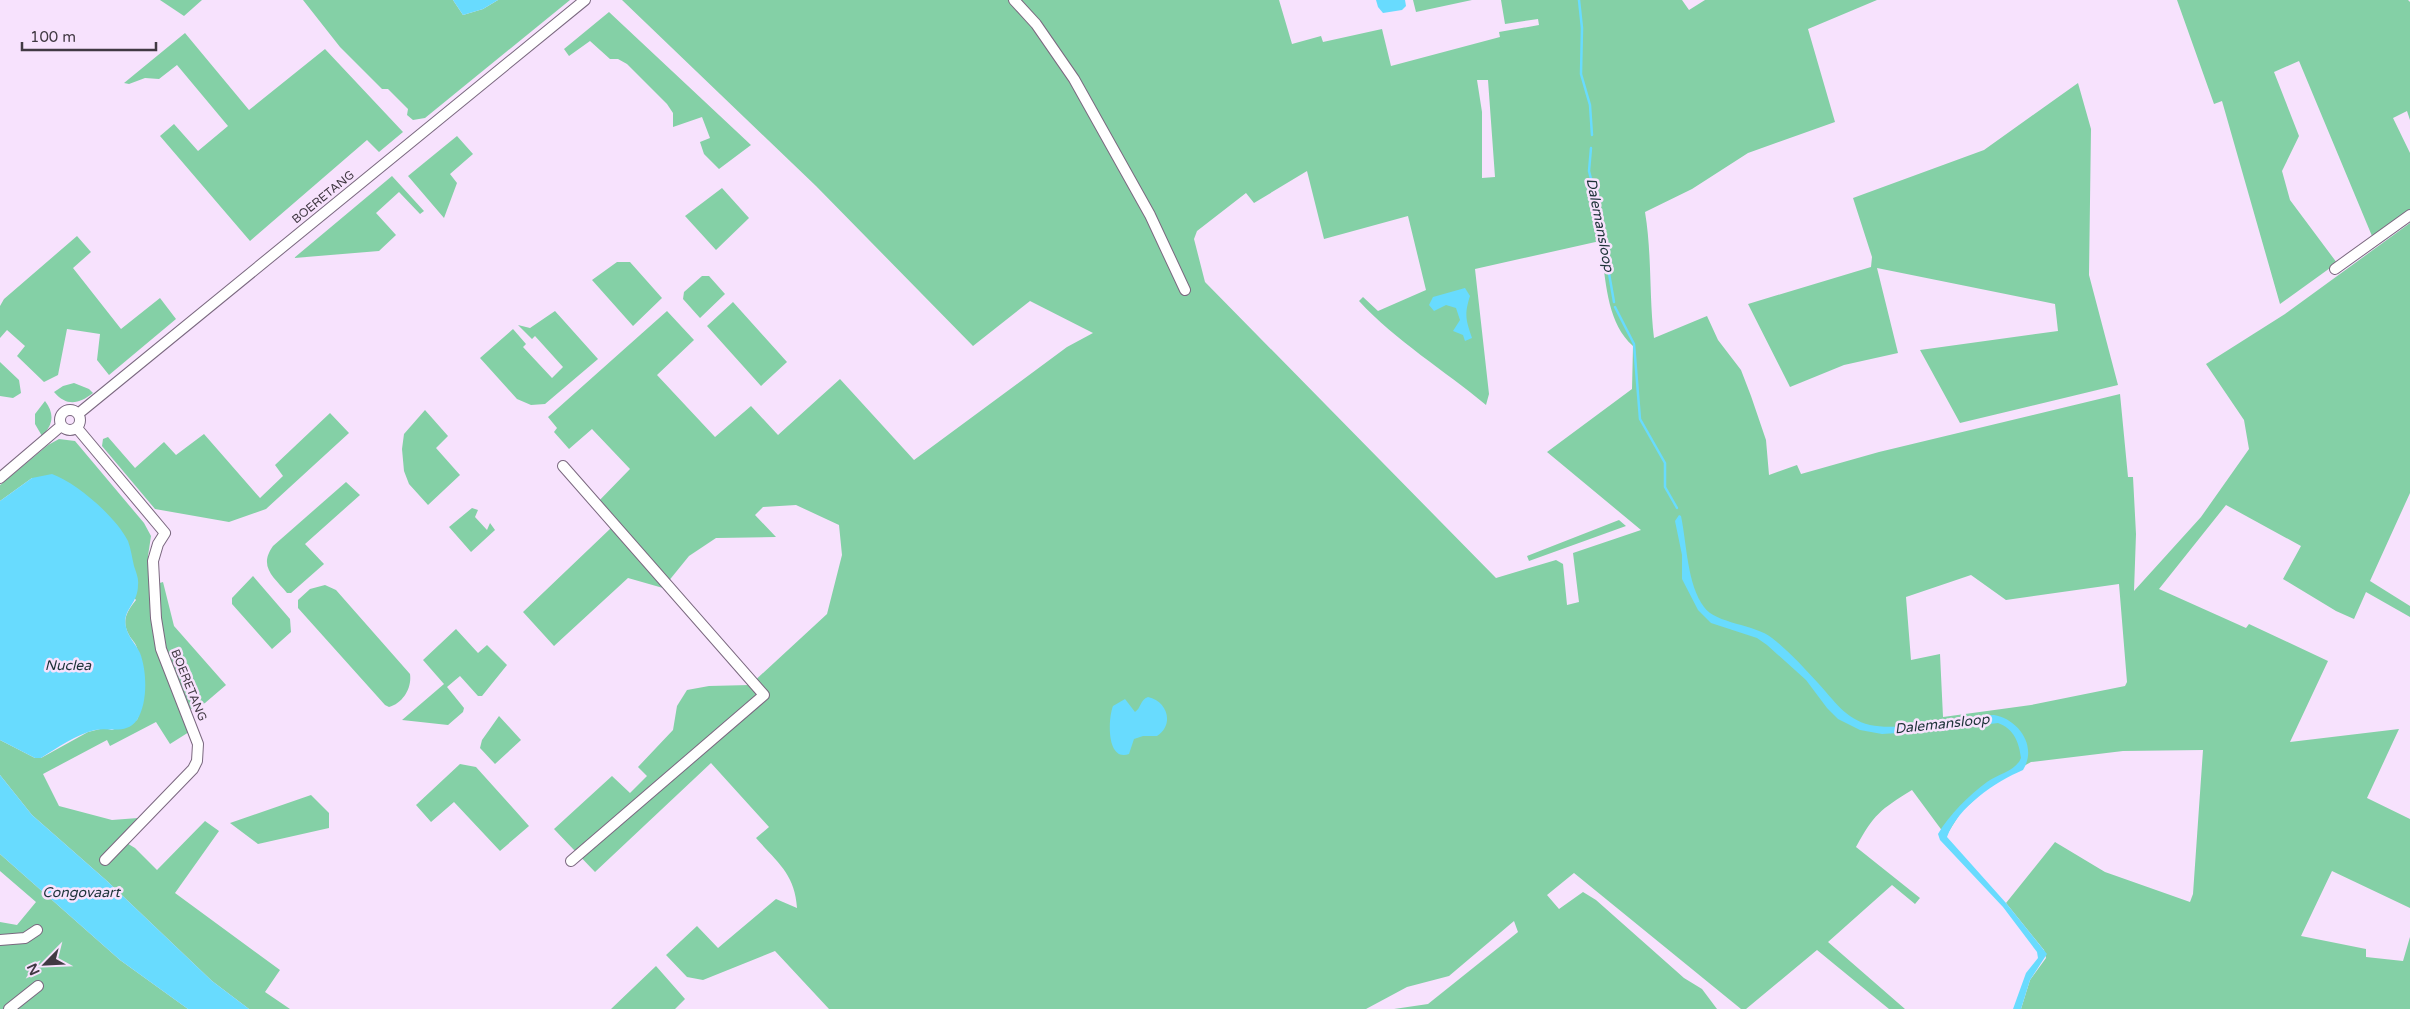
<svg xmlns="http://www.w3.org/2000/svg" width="2410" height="1009" viewBox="0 0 2410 1009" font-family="'Varela Round',sans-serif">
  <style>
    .green { fill: #84d0a6; fill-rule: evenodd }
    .water { fill: #68dbfe }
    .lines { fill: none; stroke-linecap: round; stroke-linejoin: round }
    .stream { stroke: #68dbfe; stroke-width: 2.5 }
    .street-casing { stroke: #7a687f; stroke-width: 12 }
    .street { stroke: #fff; stroke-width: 10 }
    .labels { text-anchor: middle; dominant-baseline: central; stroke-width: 5; stroke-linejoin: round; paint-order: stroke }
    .street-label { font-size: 12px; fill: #413943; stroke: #f7e2fd }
    .water-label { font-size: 14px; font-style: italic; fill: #1e3339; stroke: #f7e2fd }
  </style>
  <rect width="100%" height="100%" fill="#f7e2fd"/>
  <path class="green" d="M 160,0 L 202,0 L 184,16 Z
    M 303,0 L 453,0 L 463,15 L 483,9 L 498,0 L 570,0 L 425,118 L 413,120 L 407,115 L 408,109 L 388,89 L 382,89 L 340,47 Z
    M 622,0 L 1279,0 L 1292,44 L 1321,36 L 1323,42 L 1382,29 L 1391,66 L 1500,37 L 1499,32 L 1539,25 L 1538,19 L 1505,24 L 1501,0 L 1682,0 L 1689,10 L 1705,0 L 1877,0 L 1808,29 L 1835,122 L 1748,153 L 1692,189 L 1645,212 C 1652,254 1649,296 1654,338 L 1707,316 L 1718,340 L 1741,370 L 1751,396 L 1766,440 L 1769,475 L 1797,465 L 1801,474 L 1879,452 L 2120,394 L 2128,477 L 2133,477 L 2136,534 L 2134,591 L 2201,517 L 2249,449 L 2244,420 L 2206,364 L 2285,314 L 2410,223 L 2410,493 L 2370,581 L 2410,606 L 2410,617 L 2366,592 L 2354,619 L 2336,611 L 2283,579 L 2301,546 L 2226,505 L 2159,589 L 2246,628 L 2249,624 L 2328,661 L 2290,742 L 2399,729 L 2367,798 L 2410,819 L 2410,908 L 2332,871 L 2301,936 L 2366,949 L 2366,957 L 2403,961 L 2410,937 L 2410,1009 L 2021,1009 L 2030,980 L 2046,958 L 2044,950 L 2006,903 L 2055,842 L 2105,872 L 2190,902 L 2193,894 L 2203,750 L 2123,751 L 2031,762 L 1992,784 L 1961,812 L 1946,836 L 1912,790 C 1880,810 1874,814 1856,847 L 1920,898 L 1915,904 L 1892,885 L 1828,942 L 1905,1009 L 1889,1009 L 1817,950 L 1746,1009 L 1741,1009 L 1574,873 L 1547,895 L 1559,909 L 1583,892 L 1596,900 L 1684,978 L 1702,989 L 1717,1009 L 1394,1009 L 1428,1004 L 1518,932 L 1514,921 L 1449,976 L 1407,987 L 1366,1009 L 829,1009 L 775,951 L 703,980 L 687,977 L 666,955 L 697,926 L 718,948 L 776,899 L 797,908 C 795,874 777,862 756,838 L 769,827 L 711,763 L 595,872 L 554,829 L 612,776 L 630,793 L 647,776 L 638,767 L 673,730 L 677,706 L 687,690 L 709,686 L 750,685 L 827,614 L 842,555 L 839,525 L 796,505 L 763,507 L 755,515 L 776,537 L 716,538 L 689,556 L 663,588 L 628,578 L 554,646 L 523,612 L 611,528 L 593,507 L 630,469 L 592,429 L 569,449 L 554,432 L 557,428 L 548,417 L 667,311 L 694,340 L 657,375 L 715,437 L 751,406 L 778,435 L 840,379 L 914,460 L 1067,347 L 1093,333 L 1030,301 L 973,346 L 816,186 ZM 1477,80 L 1488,80 L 1495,177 L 1482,178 L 1482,112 ZM 1307,171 L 1324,239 L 1408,216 L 1426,290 L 1378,311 L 1363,297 L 1359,301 C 1396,341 1444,370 1486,405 L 1489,394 L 1475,269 L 1600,241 C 1606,276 1605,321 1633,346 L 1632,389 L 1547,452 L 1641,530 L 1573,553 L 1579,602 L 1567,605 L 1563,564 L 1556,560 L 1496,578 L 1205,282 L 1194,239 L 1197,231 L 1246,193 L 1254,203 ZM 1971,575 L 2006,600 L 2119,584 L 2127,682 L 2125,686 L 2031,705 L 1943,717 L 1940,654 L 1911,660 L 1906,597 Z
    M 1413,0 L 1472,0 L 1416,12 Z
    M 2177,0 L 2408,0 L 2410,2 L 2410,120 L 2407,111 L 2393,118 L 2410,153 L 2410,209 L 2372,236 L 2299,61 L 2274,72 L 2299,136 L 2282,171 L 2290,200 L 2337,263 L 2280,304 L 2222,101 L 2214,104 Z
    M 609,12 L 751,145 L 719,169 L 704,154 L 700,142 L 710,138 L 702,117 L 673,127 L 673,113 L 667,104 L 627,64 L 618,59 L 610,59 L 590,41 L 569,56 L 564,49 Z
    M 185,33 L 249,110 L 325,49 L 403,132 L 379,152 L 367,140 L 250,241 L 160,136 L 174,124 L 198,151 L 228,126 L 177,65 L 159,79 L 145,78 L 129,84 L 124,83 Z
    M 2078,83 L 2091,129 L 2089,275 L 2118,385 L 1960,423 L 1920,350 L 2058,331 L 2055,304 L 1877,268 L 1898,353 L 1844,365 L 1790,387 L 1748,304 L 1871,267 L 1872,257 L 1853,198 L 1984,150 Z
    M 457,136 L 473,154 L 450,174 L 457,183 L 444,218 L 408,176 Z
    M 392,176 L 424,211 L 420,214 L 399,192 L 376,213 L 396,235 L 379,251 L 294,258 Z
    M 722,188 L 749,218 L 716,250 L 685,216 Z
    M 77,236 L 91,252 L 73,268 L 121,329 L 160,298 L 176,319 L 109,375 L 97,360 L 100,334 L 67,329 L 58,375 L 44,382 L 17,356 L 25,346 L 7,330 L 0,338 L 0,306 L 4,299 Z
    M 617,262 L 630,262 L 662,298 L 633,326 L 592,280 Z
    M 702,276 L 709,276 L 725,294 L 700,318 L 683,299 L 684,292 Z
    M 733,302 L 787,362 L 761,386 L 707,326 Z
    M 555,311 L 598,359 L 545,404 L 531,405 L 517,399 L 480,358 L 513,329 L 526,344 L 523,347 L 552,378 L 563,367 L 535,336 L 532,339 L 518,325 L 530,328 Z
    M 0,362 L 19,380 L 21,393 L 13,398 L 0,396 Z
    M 74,383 L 89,389 L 93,393 C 79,404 67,407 54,392 L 63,386 Z
    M 45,401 C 55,414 53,425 42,436 L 35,424 L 35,414 Z
    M 425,410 L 448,436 L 436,448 L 460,475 L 428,505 L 409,484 L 404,471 L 402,449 L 404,434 Z
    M 330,413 L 349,433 L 266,509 L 229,522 L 155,509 L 102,446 L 103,439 L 108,437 L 135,468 L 164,442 L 176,455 L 204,434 L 260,498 L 283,476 L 275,465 Z
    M 59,439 L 75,441 L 144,523 L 151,536 L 148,556 L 150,586 L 163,582 L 174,626 L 226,685 L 205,703 L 181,713 L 189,732 L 170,744 L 156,722 L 110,746 L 107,740 L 43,774 L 59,806 L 112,820 L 138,818 L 120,839 L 135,848 L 157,870 L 205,821 L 219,831 L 175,893 L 280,970 L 265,992 L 290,1009 L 249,1009 L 212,981 L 107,881 L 32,815 L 0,775 L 0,740 L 35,758 L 41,758 L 88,732 L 104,728 L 112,730 L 137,720 C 146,698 144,671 137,648 C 136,643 131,639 129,635 C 121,621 127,611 136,600 L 32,478 L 0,501 L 0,485 L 48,445 Z
    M 346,482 L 360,495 L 305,544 L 324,564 L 291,593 L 287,593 C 274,577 258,567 273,546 Z
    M 472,508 L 478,510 L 475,517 L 487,530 L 490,523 L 495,530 L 471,552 L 449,527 Z
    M 1619,520 L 1626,526 L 1529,561 L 1527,556 Z
    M 253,576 L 290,619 L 291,632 L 272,649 L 232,604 L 232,598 Z
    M 325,585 L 336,590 L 410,674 C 412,688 403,703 389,707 L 385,705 L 298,608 L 298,600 L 310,589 Z
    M 456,629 L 478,653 L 487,645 L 507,665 L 482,696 L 478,696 L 460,676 L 447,687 L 464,708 L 463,712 L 448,725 L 402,720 L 444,684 L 423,660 Z
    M 499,716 L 521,740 L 495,764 L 480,748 L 482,740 Z
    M 460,764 L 476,767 L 529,826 L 500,851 L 454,802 L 431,822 L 416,805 Z
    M 311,795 L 329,813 L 329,828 L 258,844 L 230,823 Z
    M 0,854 L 120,960 L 188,1009 L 0,1009 L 0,922 L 17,925 L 36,902 L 0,871 Z
    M 656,966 L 685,999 L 675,1009 L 611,1009 Z"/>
  <path class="water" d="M 453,0 L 498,0 L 483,9 L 463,15 Z
    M 1376,0 L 1405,0 L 1406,6 L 1402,10 L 1383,13 L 1378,7 Z
    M 1465,288 L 1470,296 C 1464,315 1466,320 1472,338 L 1465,341 L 1463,335 L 1453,331 L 1460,320 L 1456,308 L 1446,305 L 1434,311 L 1429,305 L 1433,297 Z
    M 52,474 C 77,483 116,517 128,541 C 131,549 132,558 134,566 C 136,572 139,579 138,585 C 138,605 122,609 126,627 C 128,637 136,644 140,653 C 147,671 148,703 137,720 C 126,735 110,727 95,730 C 77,734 57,748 41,758 L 35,758 L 0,740 L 0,501 L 32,478 Z
    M 1679,515 L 1681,516 C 1687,545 1687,584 1704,607 C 1716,624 1755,624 1772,638 C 1789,651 1803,667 1818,683 C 1834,700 1845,719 1870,725 C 1903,732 1958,716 1994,715 C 2018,719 2038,746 2023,770 C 1995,782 1958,807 1947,837 L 2006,903 L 2047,954 L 2030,980 L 2021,1009 L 2013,1009 L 2026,973 L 2038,958 L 2037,952 L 2003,907 L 1940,840 L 1938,834 C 1949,815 1969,795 1987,782 C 1998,774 2016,771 2021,758 C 2019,742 2014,729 1998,723 L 1943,730 L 1882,734 L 1860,730 L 1838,719 L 1827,708 L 1806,680 L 1767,645 L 1757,638 L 1711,623 L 1698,610 L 1682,579 L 1682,555 L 1675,521 Z
    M 1148,697 C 1167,701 1175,724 1157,736 L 1143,736 L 1134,739 L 1129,754 C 1106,762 1108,718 1113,706 L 1125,699 L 1135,712 C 1141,708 1140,700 1148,697 Z
    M 0,775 L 32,815 L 107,881 L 212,981 L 249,1009 L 188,1009 L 120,960 L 0,854 Z"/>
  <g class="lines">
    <path class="stream" d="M 1579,0 L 1582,28 L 1581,74 L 1590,105 L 1592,135
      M 1591,148 L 1589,171 L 1596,199 L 1614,302
      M 1615,307 L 1634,344 L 1640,419 L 1665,463 L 1665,487 L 1677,508"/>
    <defs>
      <path id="street" d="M 1014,0 L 1036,24 L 1074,79 L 1150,215 L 1185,290
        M 2335,269 L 2410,215
        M60 420a10 10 0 1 1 20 0a10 10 0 1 1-20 0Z
        M 78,414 L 585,0
        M 77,428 L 165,533 L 158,544 L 153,561 L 156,618 L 161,649 L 198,744 L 197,761 L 193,769 L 105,860
        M 563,466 L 764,695 L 571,861
        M 0,478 L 61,426
        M 0,940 L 25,938 L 37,930
        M 9,1009 L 38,986"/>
    </defs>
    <use href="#street" class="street-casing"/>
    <use href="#street" class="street"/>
  </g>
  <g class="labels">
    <g class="street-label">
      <text transform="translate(323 197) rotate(-39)">BOERETANG</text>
      <text transform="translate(189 685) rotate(68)">BOERETANG</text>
    </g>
    <g class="water-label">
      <text transform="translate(1600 225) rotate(79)">Dalemansloop</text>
      <text x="68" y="665">Nuclea</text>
      <text transform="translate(1942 724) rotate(-6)">Dalemansloop</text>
      <text x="81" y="892">Congovaart</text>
    </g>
  </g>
  <g transform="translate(45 964) rotate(246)" stroke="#f7e2fd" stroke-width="4" paint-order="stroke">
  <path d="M0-4L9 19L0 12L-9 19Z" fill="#413943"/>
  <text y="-8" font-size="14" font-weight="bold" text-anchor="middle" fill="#413943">N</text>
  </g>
  <path d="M22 42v8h134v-8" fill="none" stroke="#413943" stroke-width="2.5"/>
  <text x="30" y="42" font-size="15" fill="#413943" stroke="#f7e2fd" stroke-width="4" paint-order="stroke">100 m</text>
</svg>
